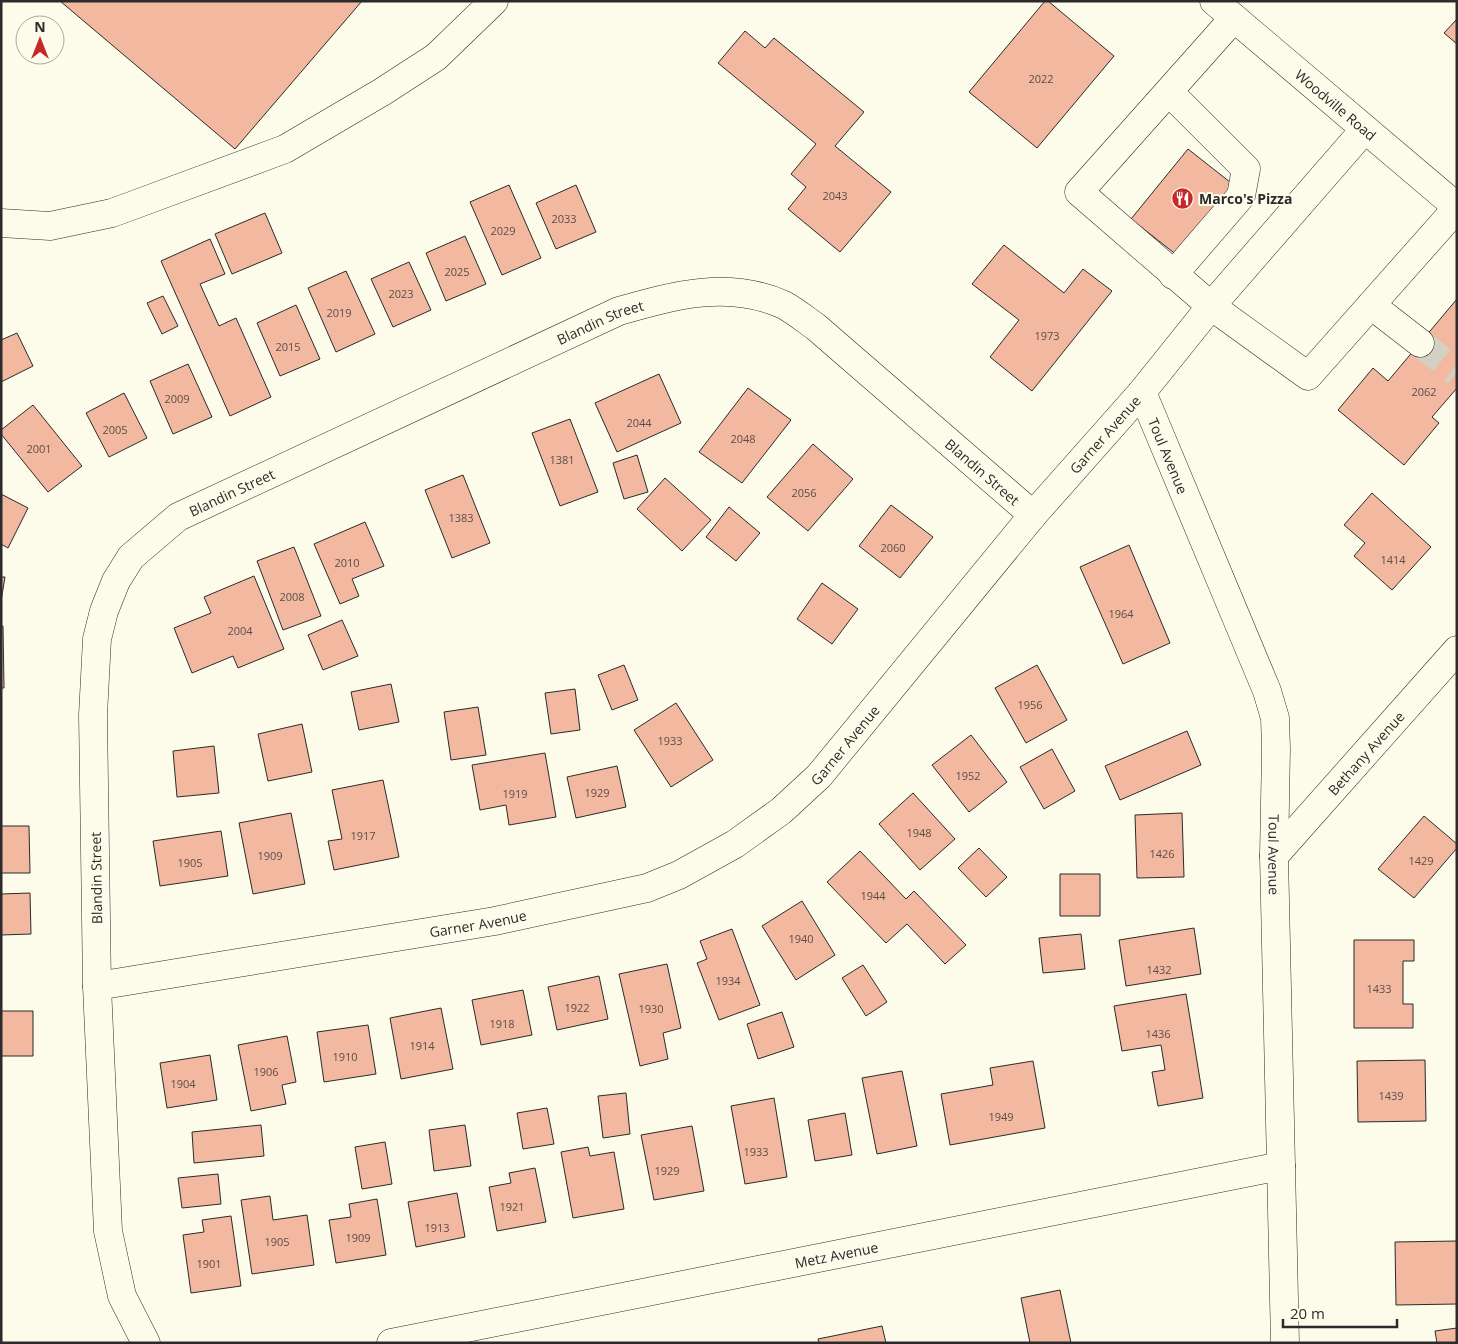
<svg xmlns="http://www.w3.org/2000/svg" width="1458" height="1344" viewBox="0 0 1458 1344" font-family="'Open Sans',sans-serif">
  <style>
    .building { fill: #f2b8a0; stroke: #2b2b2b }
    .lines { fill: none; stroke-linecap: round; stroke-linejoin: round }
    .minor-tunnel { stroke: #d3d1c4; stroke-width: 28; stroke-dasharray: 28 14; stroke-linecap: butt }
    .minor-casing { stroke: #2b2b2b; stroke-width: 29 }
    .major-casing { stroke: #2b2b2b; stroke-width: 29 }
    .minor { stroke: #fdfbea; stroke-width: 28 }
    .major { stroke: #fdfbea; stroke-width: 28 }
    .labels { text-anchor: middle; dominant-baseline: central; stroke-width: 4; stroke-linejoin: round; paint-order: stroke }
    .number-label { font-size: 11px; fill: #5d4e48 }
    .street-label { font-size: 14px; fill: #2b2b2b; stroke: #fdfbea }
    .poi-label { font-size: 14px; font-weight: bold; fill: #2b2b2b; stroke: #fdfbea; text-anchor: start }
  </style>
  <rect width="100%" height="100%" fill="#fdfbea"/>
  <path class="building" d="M 60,1 L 362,1 L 235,149 Z
    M 1045,1 L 1048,1 L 1114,56 L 1037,148 L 969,92 Z
    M 1457,19 L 1457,44 L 1444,33 Z
    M 745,31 L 765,48 L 774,38 L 864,112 L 835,146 L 891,192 L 840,252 L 788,209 L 806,187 L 791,174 L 816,144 L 718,63 Z
    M 1188,149 L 1235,186 L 1178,256 L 1131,219 Z
    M 509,185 L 541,258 L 502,275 L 470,202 Z
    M 576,185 L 596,232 L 556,249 L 536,203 Z
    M 265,213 L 282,253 L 232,274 L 215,234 Z
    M 465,236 L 486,284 L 446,301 L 426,253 Z
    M 210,239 L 225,274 L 200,284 L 219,326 L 236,318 L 271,397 L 230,416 L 161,261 Z
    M 1004,245 L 1064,293 L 1083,269 L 1112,291 L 1032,391 L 990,357 L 1019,320 L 972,284 Z
    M 409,262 L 431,310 L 393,327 L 371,279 Z
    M 346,271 L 375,334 L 336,352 L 308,288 Z
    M 163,296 L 178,326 L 162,334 L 147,303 Z
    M 1457,299 L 1457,388 L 1432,417 L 1439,423 L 1404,465 L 1338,410 L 1373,368 L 1388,381 Z
    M 296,305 L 320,359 L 280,376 L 257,323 Z
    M 17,333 L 33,366 L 1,382 L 1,340 Z
    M 188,364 L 212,417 L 173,434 L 150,381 Z
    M 659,374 L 681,423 L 617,452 L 595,403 Z
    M 748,388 L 791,420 L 742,483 L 699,452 Z
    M 124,393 L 147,438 L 109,457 L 86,413 Z
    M 33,405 L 82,466 L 48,492 L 1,434 L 1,430 Z
    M 570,419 L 598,492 L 560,506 L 532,433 Z
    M 813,444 L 853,479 L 808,531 L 767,497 Z
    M 637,455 L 648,492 L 624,499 L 613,463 Z
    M 463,475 L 490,543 L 452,558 L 425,490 Z
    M 665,478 L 711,520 L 682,551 L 637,509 Z
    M 1372,493 L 1431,547 L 1392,590 L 1354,556 L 1365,543 L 1344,525 Z
    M 1,494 L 28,508 L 8,548 L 1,544 Z
    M 891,505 L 933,537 L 900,578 L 859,546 Z
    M 729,507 L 760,533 L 736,561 L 706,537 Z
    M 365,522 L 384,566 L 352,579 L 359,596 L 340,604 L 314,544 Z
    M 1129,545 L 1170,643 L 1123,664 L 1080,567 Z
    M 294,547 L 321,616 L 283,630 L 257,561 Z
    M 254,576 L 284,649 L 238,668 L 233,656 L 192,673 L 174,628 L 211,613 L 204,597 Z
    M 1,577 L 5,577 L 1,601 Z
    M 822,583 L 858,609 L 832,644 L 797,619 Z
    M 342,620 L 358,656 L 323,670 L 308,635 Z
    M 1,626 L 3,626 L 4,688 L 1,688 Z
    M 624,665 L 638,700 L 612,710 L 598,675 Z
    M 1037,665 L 1067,720 L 1026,743 L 995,688 Z
    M 391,684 L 399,722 L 359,730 L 351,692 Z
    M 575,689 L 580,730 L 551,734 L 545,693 Z
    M 676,703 L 713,760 L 671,787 L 634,730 Z
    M 478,707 L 486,755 L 451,760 L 444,712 Z
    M 302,724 L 312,772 L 268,781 L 258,734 Z
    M 1187,731 L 1201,765 L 1120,800 L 1105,766 Z
    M 971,735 L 1007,782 L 969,812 L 932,765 Z
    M 214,746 L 219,793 L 177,797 L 173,751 Z
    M 1052,749 L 1075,791 L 1044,809 L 1020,767 Z
    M 545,753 L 556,817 L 509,825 L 506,805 L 480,810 L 472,765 Z
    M 617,766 L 626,807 L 576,818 L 567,777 Z
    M 383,780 L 399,857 L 334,870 L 328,841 L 342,839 L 332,790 Z
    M 913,793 L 955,839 L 920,870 L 879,824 Z
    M 291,813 L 305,884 L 253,894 L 239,823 Z
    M 1182,813 L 1184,877 L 1137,878 L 1135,815 Z
    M 1424,816 L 1457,844 L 1457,848 L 1414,898 L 1378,869 Z
    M 1,826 L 29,826 L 30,873 L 1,873 Z
    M 221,831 L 228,876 L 160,886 L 153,841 Z
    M 979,848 L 1007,877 L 986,897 L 958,868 Z
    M 860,851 L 906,899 L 914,891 L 966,945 L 945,964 L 907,924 L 886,943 L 827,882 Z
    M 1060,874 L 1100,874 L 1100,916 L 1060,916 Z
    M 30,893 L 31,934 L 1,935 L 1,894 Z
    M 802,901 L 835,955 L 796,980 L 762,926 Z
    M 1194,928 L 1201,974 L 1126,986 L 1119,940 Z
    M 732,929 L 760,1005 L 719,1020 L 697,963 L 707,959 L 700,941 Z
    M 1081,934 L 1085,969 L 1043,973 L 1039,938 Z
    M 1354,940 L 1414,940 L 1414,961 L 1403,961 L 1403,1004 L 1413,1004 L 1413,1028 L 1354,1028 Z
    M 667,964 L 681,1028 L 663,1033 L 668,1059 L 640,1066 L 619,974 Z
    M 863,965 L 887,1002 L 866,1016 L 842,978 Z
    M 599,976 L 608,1019 L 557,1030 L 548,987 Z
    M 523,990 L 532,1035 L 481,1045 L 472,1000 Z
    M 1186,994 L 1203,1098 L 1158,1106 L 1152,1072 L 1165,1070 L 1161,1045 L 1122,1051 L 1114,1006 Z
    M 441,1008 L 453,1069 L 401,1079 L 390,1018 Z
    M 1,1011 L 33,1011 L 33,1056 L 1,1056 Z
    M 782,1012 L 794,1047 L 758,1059 L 747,1024 Z
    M 368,1025 L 376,1074 L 324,1082 L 317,1032 Z
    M 287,1036 L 296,1082 L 282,1085 L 286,1104 L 251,1111 L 238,1045 Z
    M 210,1055 L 217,1100 L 167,1108 L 160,1063 Z
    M 1425,1060 L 1426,1121 L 1358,1122 L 1357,1061 Z
    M 1033,1061 L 1045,1128 L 950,1145 L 941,1094 L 993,1085 L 990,1068 Z
    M 902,1071 L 917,1146 L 877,1154 L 862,1078 Z
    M 626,1093 L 630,1134 L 603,1138 L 598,1096 Z
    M 774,1098 L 787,1177 L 745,1184 L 731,1106 Z
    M 547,1108 L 554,1144 L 523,1149 L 517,1113 Z
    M 845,1113 L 852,1155 L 815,1161 L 808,1120 Z
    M 261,1125 L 264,1156 L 194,1163 L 192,1132 Z
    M 465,1125 L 471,1166 L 434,1171 L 429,1130 Z
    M 692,1126 L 704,1191 L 654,1200 L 641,1135 Z
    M 385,1142 L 392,1184 L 362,1189 L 355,1147 Z
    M 588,1147 L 590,1156 L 614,1152 L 624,1209 L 573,1218 L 561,1152 Z
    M 535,1168 L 546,1222 L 497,1231 L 489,1187 L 511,1183 L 509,1173 Z
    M 218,1174 L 221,1204 L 182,1208 L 178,1178 Z
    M 457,1193 L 465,1237 L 416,1247 L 408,1202 Z
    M 270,1196 L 273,1220 L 307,1215 L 314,1265 L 252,1274 L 241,1200 Z
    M 377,1199 L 386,1255 L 336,1263 L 329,1220 L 351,1217 L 349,1204 Z
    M 231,1216 L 241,1286 L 191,1293 L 183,1235 L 204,1232 L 202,1220 Z
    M 1457,1241 L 1457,1304 L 1396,1305 L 1395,1242 Z
    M 1060,1290 L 1071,1343 L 1030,1343 L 1021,1298 Z
    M 882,1326 L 886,1343 L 819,1343 L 818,1339 Z
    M 1457,1328 L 1457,1343 L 1437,1343 L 1435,1331 Z"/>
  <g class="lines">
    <path class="minor-tunnel" d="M 1420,343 L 1457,372"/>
    <defs>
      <g id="minor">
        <path d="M 1234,18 L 1079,192 L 1211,306 L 1308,376 L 1457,208"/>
        <path d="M 1169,92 L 1246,169 L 1241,196 L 1173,275"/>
        <path d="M 1,223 L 50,226 L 112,213 L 285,149 L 382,92 L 436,57 L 494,1"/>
        <path d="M 1371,305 L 1420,343"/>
        <path id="s1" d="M 1142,392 L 1267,691 L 1275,718 L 1276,749 L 1274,856 L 1285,1343"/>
        <path id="s2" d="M 1274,856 L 1457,650"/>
        <path id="s3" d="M 97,986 L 495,921 L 647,888 L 679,875 L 735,844 L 781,811 L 819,776 L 1033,515 L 1142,392 L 1211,306 L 1365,129"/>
        <path id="s4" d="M 146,1343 L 122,1296 L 108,1231 L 97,986 L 93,715 L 97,639 L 104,611 L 116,581 L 131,557 L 178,517 L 619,311 C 675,295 729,280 784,305 C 795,311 806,320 816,327 L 1033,515"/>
        <path id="s5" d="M 391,1343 L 1281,1166"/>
      </g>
      <g id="major">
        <path id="s6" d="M 1214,1 L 1457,207"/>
      </g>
    </defs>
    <use href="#minor" class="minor-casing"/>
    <use href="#major" class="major-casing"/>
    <use href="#minor" class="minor"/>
    <use href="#major" class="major"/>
  </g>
  <defs>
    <symbol id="restaurant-disc" viewBox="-11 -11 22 22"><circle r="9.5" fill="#c62828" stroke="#fdfbea"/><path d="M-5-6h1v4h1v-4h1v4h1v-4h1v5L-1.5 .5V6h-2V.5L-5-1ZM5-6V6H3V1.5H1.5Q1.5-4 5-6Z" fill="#fff"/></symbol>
  </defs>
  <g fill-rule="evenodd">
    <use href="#restaurant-disc" x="1170" y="186" width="25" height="25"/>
  </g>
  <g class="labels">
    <g class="number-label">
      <text x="1041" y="78">2022</text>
      <text x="835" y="195">2043</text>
      <text x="564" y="218">2033</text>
      <text x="503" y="230">2029</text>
      <text x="457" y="271">2025</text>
      <text x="401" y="293">2023</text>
      <text x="339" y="312">2019</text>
      <text x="1047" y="335">1973</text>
      <text x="288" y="346">2015</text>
      <text x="1424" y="391">2062</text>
      <text x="177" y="398">2009</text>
      <text x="639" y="422">2044</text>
      <text x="115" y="429">2005</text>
      <text x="743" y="438">2048</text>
      <text x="39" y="448">2001</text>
      <text x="562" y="459">1381</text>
      <text x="804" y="492">2056</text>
      <text x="461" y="517">1383</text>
      <text x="893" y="547">2060</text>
      <text x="1393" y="559">1414</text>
      <text x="347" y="562">2010</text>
      <text x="292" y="596">2008</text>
      <text x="1121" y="613">1964</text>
      <text x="240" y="630">2004</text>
      <text x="1030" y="704">1956</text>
      <text x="670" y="740">1933</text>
      <text x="968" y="775">1952</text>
      <text x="597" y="792">1929</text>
      <text x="515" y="793">1919</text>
      <text x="919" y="832">1948</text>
      <text x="363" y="835">1917</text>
      <text x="1162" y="853">1426</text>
      <text x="270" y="855">1909</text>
      <text x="1421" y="860">1429</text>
      <text x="190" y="862">1905</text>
      <text x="873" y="895">1944</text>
      <text x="801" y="938">1940</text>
      <text x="1159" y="969">1432</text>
      <text x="728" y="980">1934</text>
      <text x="1379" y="988">1433</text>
      <text x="577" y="1007">1922</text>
      <text x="651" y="1008">1930</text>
      <text x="502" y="1023">1918</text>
      <text x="1158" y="1033">1436</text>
      <text x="422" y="1045">1914</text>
      <text x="345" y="1056">1910</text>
      <text x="266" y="1071">1906</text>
      <text x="183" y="1083">1904</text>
      <text x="1391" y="1095">1439</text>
      <text x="1001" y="1116">1949</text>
      <text x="756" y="1151">1933</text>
      <text x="667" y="1170">1929</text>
      <text x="512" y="1206">1921</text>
      <text x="437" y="1227">1913</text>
      <text x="358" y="1237">1909</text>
      <text x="277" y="1241">1905</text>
      <text x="209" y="1263">1901</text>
    </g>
    <g class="street-label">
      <text stroke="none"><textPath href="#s6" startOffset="160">Woodville Road</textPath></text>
      <text stroke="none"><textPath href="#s4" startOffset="1328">Blandin Street</textPath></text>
      <text stroke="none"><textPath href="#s3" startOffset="1211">Garner Avenue</textPath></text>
      <text stroke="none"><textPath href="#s1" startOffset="69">Toul Avenue</textPath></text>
      <text stroke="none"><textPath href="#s4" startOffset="1778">Blandin Street</textPath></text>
      <text stroke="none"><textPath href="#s4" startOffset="922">Blandin Street</textPath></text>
      <text stroke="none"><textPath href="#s3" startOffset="806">Garner Avenue</textPath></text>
      <text stroke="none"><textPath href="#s2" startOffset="138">Bethany Avenue</textPath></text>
      <text stroke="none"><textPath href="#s1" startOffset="489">Toul Avenue</textPath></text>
      <text transform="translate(96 878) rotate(-91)">Blandin Street</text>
      <text stroke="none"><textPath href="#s3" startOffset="386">Garner Avenue</textPath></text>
      <text stroke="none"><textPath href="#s5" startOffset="454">Metz Avenue</textPath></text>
    </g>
    <g class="poi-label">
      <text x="1199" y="198">Marco's Pizza</text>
    </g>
  </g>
  <rect width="1458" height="1344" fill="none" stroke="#2b2b2b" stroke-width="5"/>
  <g transform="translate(40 40)"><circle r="24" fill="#fdfbea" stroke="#a9a89e"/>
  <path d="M0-4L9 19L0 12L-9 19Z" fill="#c62828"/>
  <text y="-8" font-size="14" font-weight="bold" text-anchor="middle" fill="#2b2b2b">N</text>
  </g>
  <path d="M1283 1319v8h114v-8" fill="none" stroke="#2b2b2b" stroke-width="2.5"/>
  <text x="1290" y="1319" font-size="15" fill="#2b2b2b" stroke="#fdfbea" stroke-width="4" paint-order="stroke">20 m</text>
</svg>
